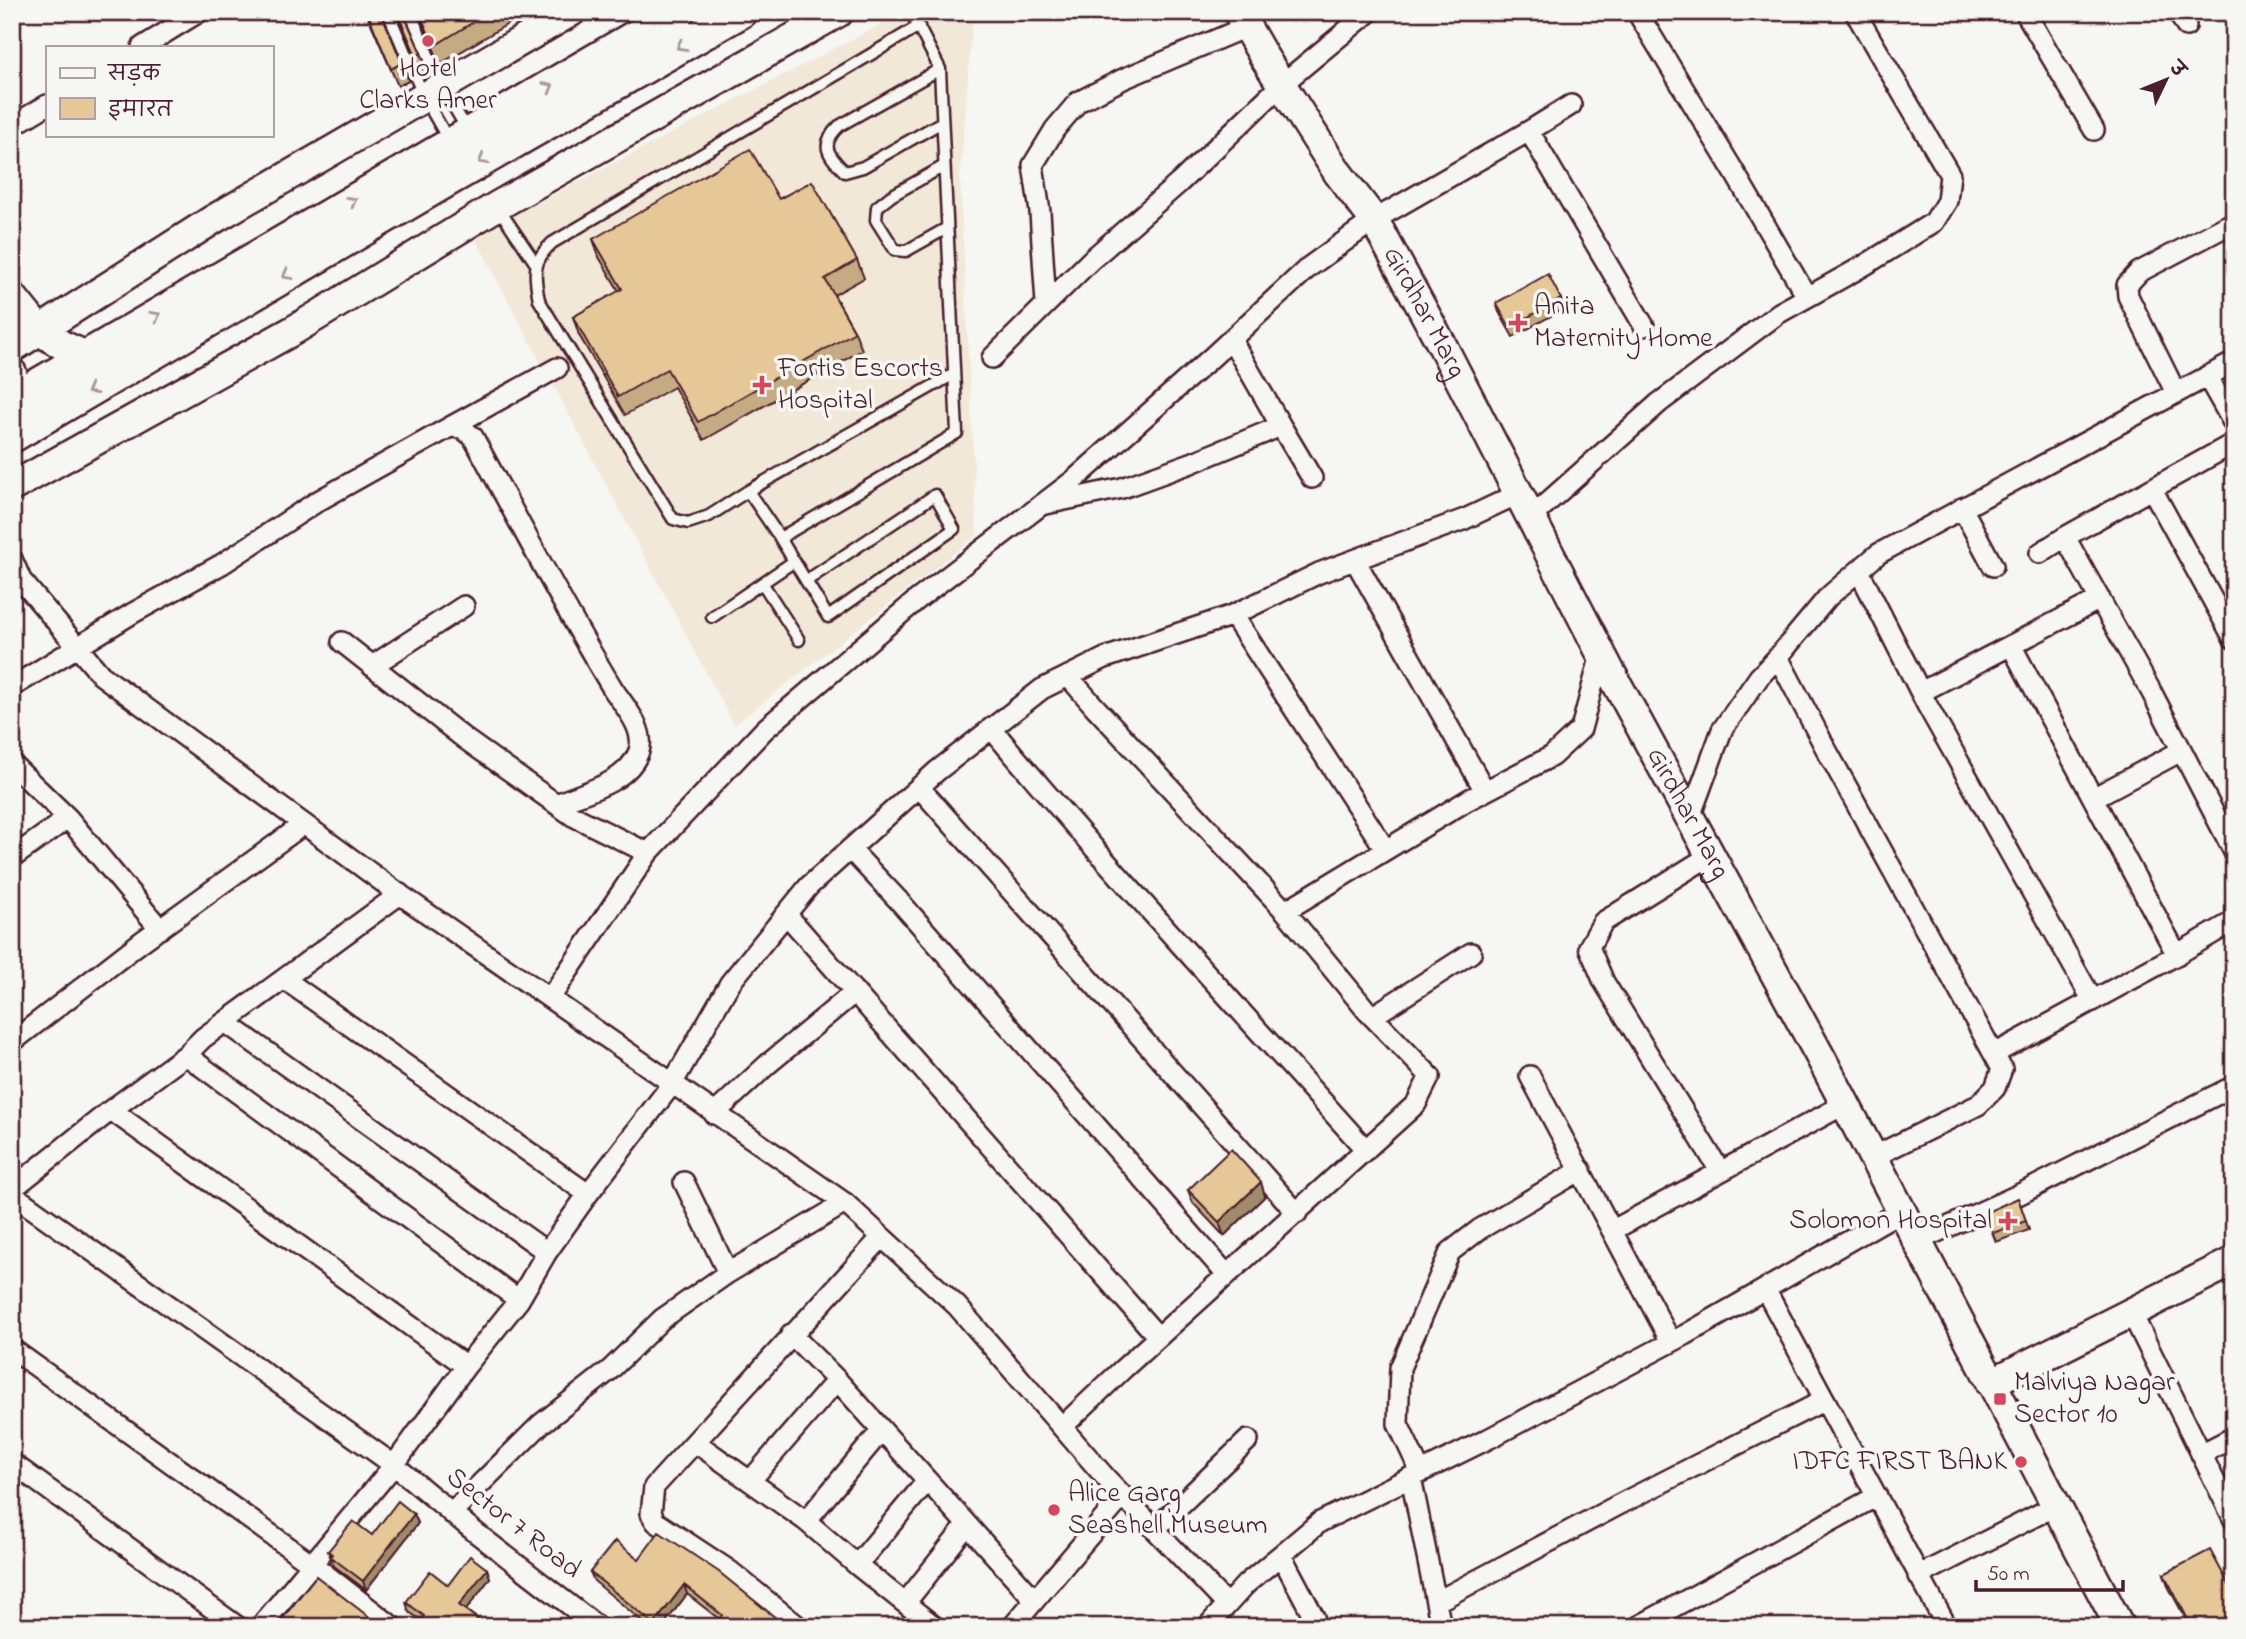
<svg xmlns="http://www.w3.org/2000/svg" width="2246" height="1639" viewBox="0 0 2246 1639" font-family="'Indie Flower','Playpen Sans Deva',sans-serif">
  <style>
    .built { fill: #f1e8d7 }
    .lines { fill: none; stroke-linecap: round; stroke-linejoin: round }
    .lane-casing { stroke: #4a1f2b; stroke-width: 15 }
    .street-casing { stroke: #4a1f2b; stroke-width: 24 }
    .secondary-casing { stroke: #4a1f2b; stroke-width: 33 }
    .primary-casing { stroke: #4a1f2b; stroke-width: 37 }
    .lane { stroke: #f6f6f2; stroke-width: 10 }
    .street { stroke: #f6f6f2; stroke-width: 19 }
    .secondary { stroke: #f6f6f2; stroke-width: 28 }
    .primary { stroke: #f6f6f2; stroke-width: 32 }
    .wall { fill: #c5ab83; stroke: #4a1f2b; stroke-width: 2 }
    .shaded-wall { fill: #a08b6a; stroke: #4a1f2b; stroke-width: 2 }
    .building { fill: #e5c798; stroke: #4a1f2b; stroke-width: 2 }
    .oneway { stroke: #a99598 }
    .poi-dot { fill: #d1495b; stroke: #f6f6f2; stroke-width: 2.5 }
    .labels { text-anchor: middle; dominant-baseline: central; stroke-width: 7; stroke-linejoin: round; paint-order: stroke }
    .poi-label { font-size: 28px; fill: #4a1f2b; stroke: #f6f6f2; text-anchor: start }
    .street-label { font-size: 28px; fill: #4a1f2b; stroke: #f6f6f2 }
  </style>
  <rect width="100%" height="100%" fill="#f6f6f2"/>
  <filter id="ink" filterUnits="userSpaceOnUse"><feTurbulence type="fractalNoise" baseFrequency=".0143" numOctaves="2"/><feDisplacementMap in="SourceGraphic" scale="14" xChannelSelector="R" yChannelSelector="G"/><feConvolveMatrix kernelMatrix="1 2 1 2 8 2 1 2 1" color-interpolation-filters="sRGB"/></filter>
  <g filter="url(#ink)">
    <path class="built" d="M 905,12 L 973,12 L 960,178 L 977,535 L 734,725 L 474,236 Z"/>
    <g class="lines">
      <defs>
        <path id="lane" d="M 388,12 L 424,97 L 449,141
          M 410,12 L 442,87 L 468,131
          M 911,12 L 940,69 L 957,433 L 780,538 L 748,491 L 954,374
          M 940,69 L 839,126 C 819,145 828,155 845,172 L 863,167 L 942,122
          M 944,166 L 891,196 L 877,207 L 876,220 L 895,250 L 906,251 L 947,228
          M 499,209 L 536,264
          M 748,491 L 709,516 L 688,523 L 673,519 L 539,300 C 534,275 532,261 552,243 L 919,26
          M 780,538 L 828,617 L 954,529 L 935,495 L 806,581
          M 763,584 L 799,640
          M 712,617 L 793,562"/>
        <path id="street" d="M 1637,12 L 1733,170 L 1807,297
          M 2025,12 L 2094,130
          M 2178,12 L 2186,26
          M 142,47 L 199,12
          M 12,126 L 47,105
          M 1529,131 L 1571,105
          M 1046,304 L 1040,212 L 1033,165 L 1055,129 L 1078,102 L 1123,79 L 1246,27
          M 992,358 L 1091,260 L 1179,183 L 1281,85 L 1369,12
          M 2207,376 L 2234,424
          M 2176,393 L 2128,296 L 2127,285 L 2139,272 L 2234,222
          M 1281,426 L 1312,478
          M 450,427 L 557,368
          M 2152,489 L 2234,639
          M 1046,504 L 1122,488 L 1191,463 L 1281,426 L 1231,339
          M 1962,508 L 1993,566
          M 1530,518 L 1659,403 L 1779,313 L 1865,265 L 1934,222 L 1947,201 L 1950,175 L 1855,12
          M 2065,537 L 2152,693 L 2234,852
          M 2040,553 L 2065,537 L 2234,443
          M 12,559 L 21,580 L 101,675 L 395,891 L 845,1203 L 957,1306 L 1106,1478 L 1227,1605
          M 1355,560 L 1485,791
          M 1859,571 L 1927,705 L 2093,1001
          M 1233,615 L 1385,849
          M 342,642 L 465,739 L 573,816 L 648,853
          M 2011,645 L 2177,955
          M 1778,657 L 1826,749 L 2002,1069 L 1995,1088 L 1978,1105 L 1873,1157
          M 372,666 L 464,606
          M 12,687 L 133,613 L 222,564 L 318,501 L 450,427 L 462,428 L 473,437 C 519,521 563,607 613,689 C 624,706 646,729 639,751 C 628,783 584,792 556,804
          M 1921,692 L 2100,599
          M 991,728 C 1112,873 1241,1010 1366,1150
          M 12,764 L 68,818 L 160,929
          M 919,787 L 1297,1213
          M 2093,798 L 2181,751
          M 1690,817 L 1722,730 L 1759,677 L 1778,657 L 1828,597 L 1878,554 L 2234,362
          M 850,849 L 901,903 L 1227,1275
          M 1711,855 L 1603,922 L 1589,947 L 1604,982 L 1720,1171
          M 12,858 L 68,818
          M 1285,911 L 1468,800 L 1552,756 L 1581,729 L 1601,654
          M 786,914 L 1158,1337
          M 284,979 L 588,1194
          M 550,998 L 648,853 L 765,729 L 918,599 L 1074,480 L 1212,357 L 1309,267 L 1374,220 L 1529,131 L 1644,326
          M 1373,1016 L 1471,953
          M 225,1022 L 547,1252
          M 12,1042 L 141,942 L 304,824
          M 1994,1054 L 2171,958 L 2234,921
          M 186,1055 L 519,1300
          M 1530,1076 L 1671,1342
          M 111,1110 L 466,1366
          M 714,1114 L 768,1064 L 855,992
          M 684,1182 L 728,1273
          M 12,1189 L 111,1110 L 186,1055 L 203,1038 L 400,894
          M 12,1194 L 394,1465 L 475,1532 L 598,1627
          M 1613,1230 L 1845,1104
          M 1917,1241 L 2016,1196 L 2234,1086
          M 1765,1289 L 1947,1627
          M 2131,1312 L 2234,1520
          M 791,1334 L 837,1380 L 1034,1599
          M 12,1349 L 312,1564 L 393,1627
          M 1062,1427 L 1123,1369 L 1416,1104 L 1430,1076 L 1367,1011 L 1285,911 L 1094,706 L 1068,676
          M 695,1442 L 806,1521 L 857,1565 L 935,1627
          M 2201,1454 L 2234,1437
          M 12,1463 L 238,1627
          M 1421,1473 L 1398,1424 L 1400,1368 L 1450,1252 L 1480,1229 L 1581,1170
          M 1411,1477 L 1441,1627
          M 751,1480 L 837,1380
          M 451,1513 L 541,1424 L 610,1370 L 662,1319 L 728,1273 L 845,1203
          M 806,1521 L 881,1431
          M 1155,1529 L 1248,1440
          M 1281,1555 L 1314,1617 L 1317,1627
          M 857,1565 L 927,1481
          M 1918,1576 L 2055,1506
          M 906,1602 L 967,1525
          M 1436,1602 L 1624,1502 L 1825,1400
          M 260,1627 L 394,1465 L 466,1366 L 519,1300 L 547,1252 L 588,1194 L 672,1084 L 730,983 L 809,886 L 937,771 L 1042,689 L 1105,658 L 1233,615 L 1319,573 L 1465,519 L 1518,494
          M 799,1627 L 730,1571 L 656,1522 L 651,1514 L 654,1487 L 882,1237
          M 1012,1627 L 1123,1496
          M 1207,1627 L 1246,1584 L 1320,1522 L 1488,1439 L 1685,1335 L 1901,1211
          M 1637,1627 L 1877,1496"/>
        <g id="secondary">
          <path id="s1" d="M 1238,12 L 1264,57 L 1338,173 L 1374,220 L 1442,345 L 1610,671 L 1821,1058 L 2120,1627"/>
          <path d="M 12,296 L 40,331 L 62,345 L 87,356"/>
          <path d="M 12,348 L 214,219 L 571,12"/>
          <path d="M 12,373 L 14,399"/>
          <path d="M 12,487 L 294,330 L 497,206 L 839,12"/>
          <path d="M 1991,1383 L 2234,1261"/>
        </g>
        <path id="primary" d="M 12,400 L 678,12
          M 12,436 L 444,182 L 740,12"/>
      </defs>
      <use href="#lane" class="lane-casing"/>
      <use href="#street" class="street-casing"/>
      <use href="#secondary" class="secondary-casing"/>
      <use href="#primary" class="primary-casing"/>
      <use href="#lane" class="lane"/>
      <use href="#street" class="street"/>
      <use href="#secondary" class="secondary"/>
      <use href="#primary" class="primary"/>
    </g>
    <path class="wall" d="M 366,12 L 381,12 L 409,81 L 398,86 Z
      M 396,12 L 403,12 L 421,53 L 427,71 L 422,74 Z
      M 418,12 L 528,12 L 440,64 Z
      M 779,199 L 857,260 L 864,278 L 834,295 L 855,332 L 862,350 L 704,440 L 674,387 L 625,415 L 579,335 L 573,317 L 619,291 L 599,257 L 593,239 Z
      M 1561,299 L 1565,308 L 1513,337 L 1499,312 L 1496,303 Z
      M 1188,1190 L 1265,1196 L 1224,1236 L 1193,1203 Z
      M 2018,1198 L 2029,1230 L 1996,1242 L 1985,1213 Z
      M 414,1514 L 418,1523 L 366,1590 L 334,1566 L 328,1551 L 372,1535 Z
      M 639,1559 L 787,1627 L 719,1619 L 687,1594 L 662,1627 L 649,1627 L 594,1581 L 590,1572 Z
      M 487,1569 L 490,1578 L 466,1610 L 488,1627 L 422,1627 L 421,1620 L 409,1612 L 406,1602 Z
      M 2164,1574 L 2234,1627 L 2190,1627 L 2169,1588 Z"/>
    <path class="shaded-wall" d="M 1261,1182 L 1265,1196 L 1224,1236 L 1219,1222 Z
      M 414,1514 L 418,1523 L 366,1590 L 363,1581 Z
      M 487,1569 L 490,1578 L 463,1614 L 459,1605 Z
      M 684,1585 L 687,1594 L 662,1627 L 655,1627 L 654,1624 Z"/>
    <path class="building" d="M 367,12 L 381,12 L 402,63 L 391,69 Z
      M 397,12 L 403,12 L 421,53 L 416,56 Z
      M 419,12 L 490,12 L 434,46 Z
      M 750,149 L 779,199 L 812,181 L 857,260 L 825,279 L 855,332 L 698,422 L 667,369 L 618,397 L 573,317 L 622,289 L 593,239 Z
      M 1548,274 L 1561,299 L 1510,327 L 1496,303 Z
      M 1231,1149 L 1261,1182 L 1219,1222 L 1188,1190 Z
      M 2018,1198 L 2026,1221 L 1993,1233 L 1985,1213 Z
      M 398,1501 L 414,1514 L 363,1581 L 331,1557 L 332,1554 L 328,1551 L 353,1521 L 372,1535 Z
      M 659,1532 L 719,1572 L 787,1627 L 713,1627 L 722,1615 L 684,1585 L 654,1624 L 590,1572 L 615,1541 L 639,1559 Z
      M 2210,1550 L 2234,1594 L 2234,1627 L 2192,1627 L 2164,1574 Z
      M 470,1556 L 487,1569 L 459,1605 L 488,1627 L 427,1627 L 420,1621 L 424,1616 L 406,1602 L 430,1571 L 448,1585 Z
      M 316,1576 L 378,1624 L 376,1627 L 276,1627 Z"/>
    <defs><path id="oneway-chevron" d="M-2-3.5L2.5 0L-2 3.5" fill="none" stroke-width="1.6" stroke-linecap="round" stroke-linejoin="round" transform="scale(1.75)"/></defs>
    <g class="oneway">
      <use href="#oneway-chevron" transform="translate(681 46) rotate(150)"/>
      <use href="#oneway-chevron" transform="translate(549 87) rotate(-30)"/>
      <use href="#oneway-chevron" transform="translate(483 160) rotate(150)"/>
      <use href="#oneway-chevron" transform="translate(352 201) rotate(-30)"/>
      <use href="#oneway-chevron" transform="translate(287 275) rotate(150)"/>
      <use href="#oneway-chevron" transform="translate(156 316) rotate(-30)"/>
      <use href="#oneway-chevron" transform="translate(91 390) rotate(150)"/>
    </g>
  </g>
  <g class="poi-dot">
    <circle cx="428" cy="41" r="7"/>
    <path d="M1514.5 312.5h7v7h7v7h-7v7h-7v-7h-7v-7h7z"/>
    <path d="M758.5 374.5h7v7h7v7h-7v7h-7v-7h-7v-7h7z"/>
    <path d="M2004.5 1210.5h7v7h7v7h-7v7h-7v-7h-7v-7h7z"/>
    <rect x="1993" y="1392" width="14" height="14" rx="3.5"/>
    <circle cx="2021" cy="1462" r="7"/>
    <circle cx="1054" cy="1510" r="7"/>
  </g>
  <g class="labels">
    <g class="poi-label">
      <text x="428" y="69" text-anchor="middle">Hotel<tspan x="428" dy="32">Clarks Amer</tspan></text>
      <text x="1534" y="307">Anita<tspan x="1534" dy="32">Maternity Home</tspan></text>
      <text x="778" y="369">Fortis Escorts<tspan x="778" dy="32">Hospital</tspan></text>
      <text x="1992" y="1221" text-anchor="end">Solomon Hospital</text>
      <text x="2014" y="1383">Malviya Nagar<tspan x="2014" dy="32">Sector 10</tspan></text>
      <text x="2007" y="1462" text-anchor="end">IDFC FIRST BANK</text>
      <text x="1068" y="1494">Alice Garg<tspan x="1068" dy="32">Seashell Museum</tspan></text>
    </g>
    <g class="street-label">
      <text stroke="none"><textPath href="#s1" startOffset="354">Girdhar Marg</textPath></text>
      <text stroke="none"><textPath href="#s1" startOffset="920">Girdhar Marg</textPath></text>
      <text transform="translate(513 1524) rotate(38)">Sector 7 Road</text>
    </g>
  </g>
  <rect width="2246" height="1639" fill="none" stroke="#f6f6f2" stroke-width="42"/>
  <rect x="21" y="21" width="2204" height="1597" fill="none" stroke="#4a1f2b" stroke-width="2.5" filter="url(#ink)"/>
  <rect x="46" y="46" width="228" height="91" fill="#f6f6f2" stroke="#b1a0a2" stroke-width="2"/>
  <rect x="60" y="68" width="35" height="10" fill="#f6f6f2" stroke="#b1a0a2" stroke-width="2"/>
  <text x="108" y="80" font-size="21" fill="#4a1f2b">सड़क</text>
  <rect x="60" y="98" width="35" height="21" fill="#e5c798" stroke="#b1a0a2" stroke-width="2"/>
  <text x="108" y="116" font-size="21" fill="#4a1f2b">इमारत</text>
  <g transform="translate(2166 80) rotate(47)" stroke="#f6f6f2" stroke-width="5" paint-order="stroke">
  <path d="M0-5L12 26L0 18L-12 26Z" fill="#4a1f2b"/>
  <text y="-10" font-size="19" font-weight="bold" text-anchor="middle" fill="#4a1f2b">उ</text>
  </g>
  <path d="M1976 1580v10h147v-10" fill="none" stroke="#4a1f2b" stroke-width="3.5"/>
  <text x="1987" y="1580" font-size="21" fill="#4a1f2b" stroke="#f6f6f2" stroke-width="5" paint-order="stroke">50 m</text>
</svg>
